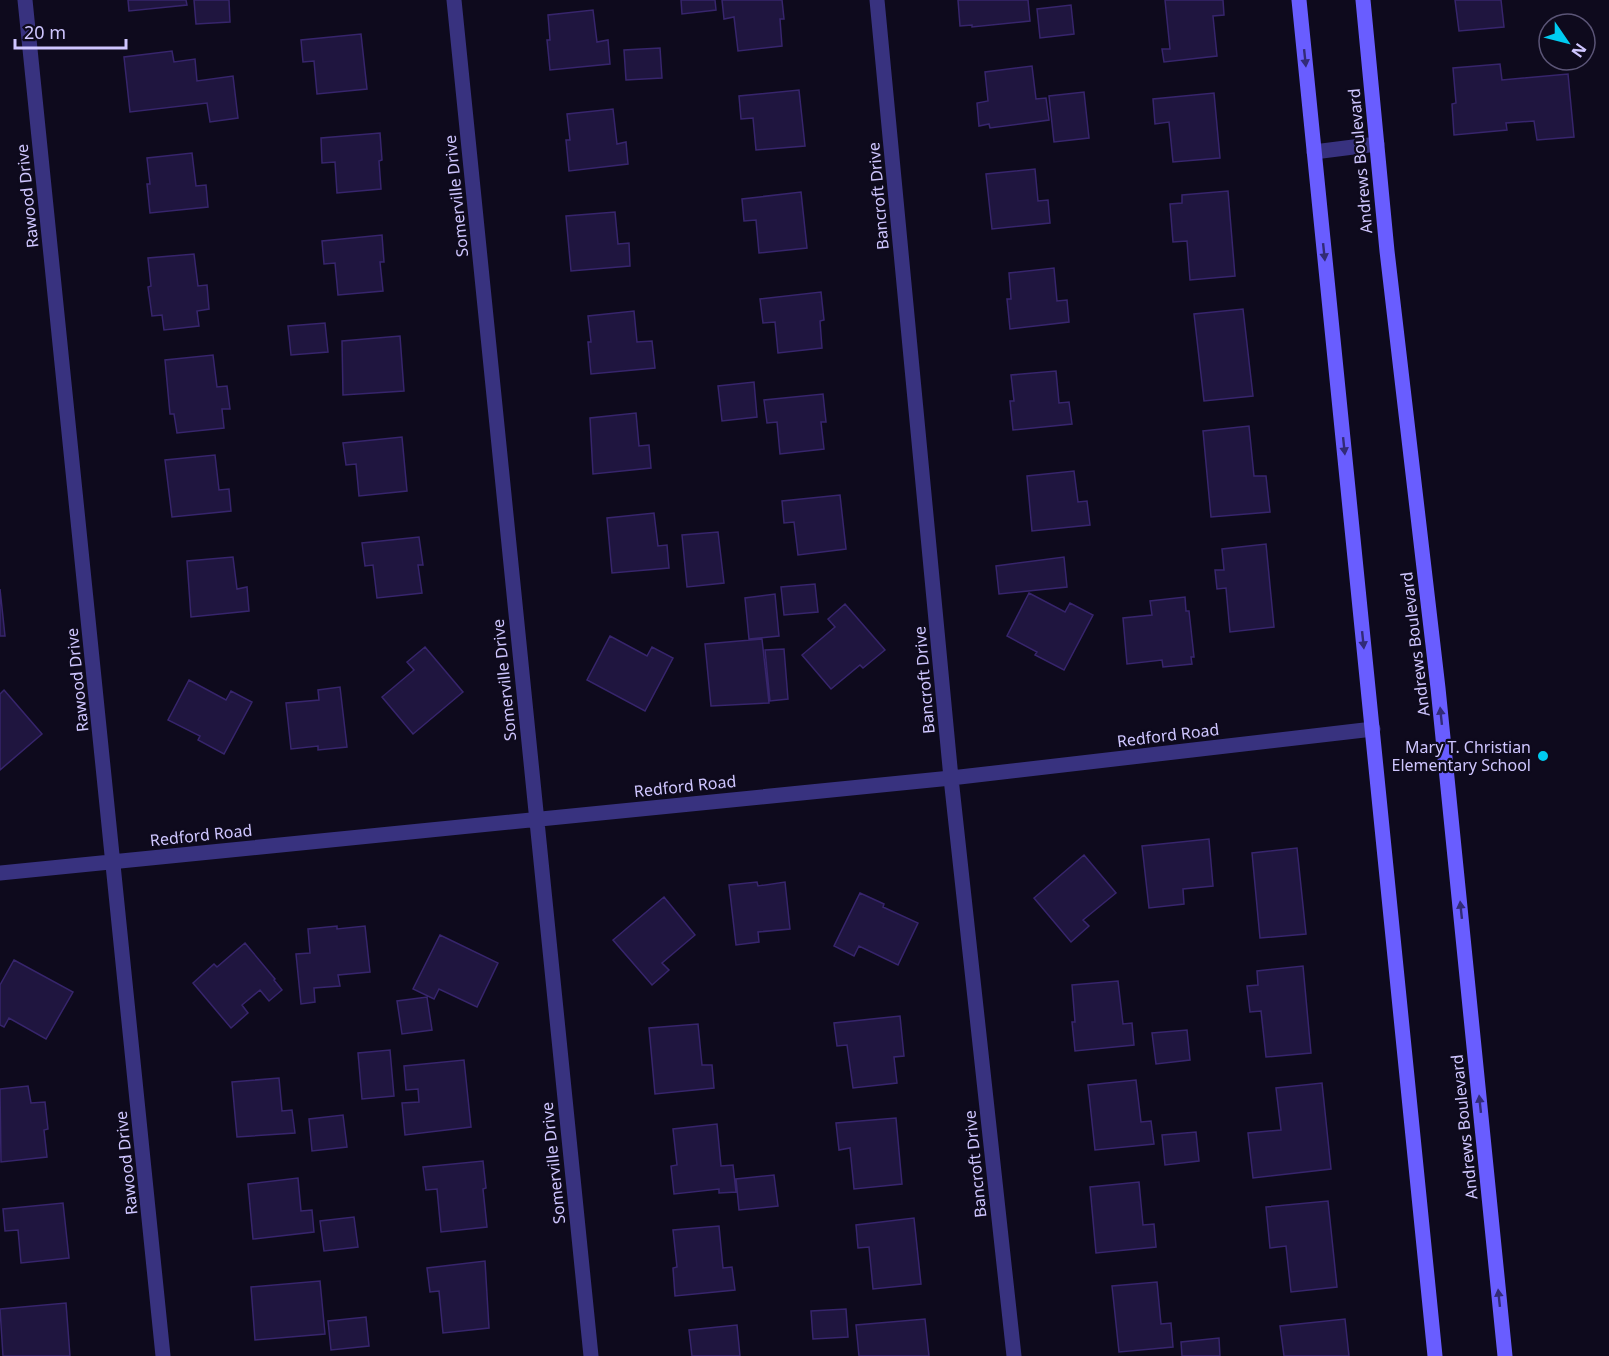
<svg xmlns="http://www.w3.org/2000/svg" width="1609" height="1356" viewBox="0 0 1609 1356" font-family="'Noto Sans',sans-serif">
  <style>
    .building { fill: #1f153f; stroke: #37256c; stroke-width: 1.5 }
    .lines { fill: none; stroke-linecap: round; stroke-linejoin: round }
    .lane { stroke: #38327f; stroke-width: 15 }
    .street { stroke: #38327f; stroke-width: 15 }
    .secondary { stroke: #695dff; stroke-width: 15 }
    .oneway { fill: #322b77 }
    .poi-dot { fill: #00ccf1; stroke: #0e0a1d; stroke-width: 2 }
    .labels { text-anchor: middle; dominant-baseline: central; stroke-width: 4.5; stroke-linejoin: round; paint-order: stroke }
    .street-label { font-size: 16px; fill: #cfc6ff; stroke: #0e0a1d }
    .poi-label { font-size: 16px; fill: #cfc6ff; stroke: #0e0a1d; text-anchor: end }
  </style>
  <rect width="100%" height="100%" fill="#0e0a1d"/>
  <path class="building" d="M 128,0 L 186,0 L 187,5 L 129,11 Z
    M 194,0 L 229,0 L 230,22 L 196,24 Z
    M 681,0 L 715,0 L 716,10 L 682,14 Z
    M 722,0 L 782,0 L 784,19 L 780,19 L 782,46 L 738,51 L 734,17 L 724,19 Z
    M 958,0 L 1028,0 L 1030,21 L 972,27 L 972,25 L 960,26 Z
    M 1165,0 L 1223,0 L 1224,15 L 1213,16 L 1217,56 L 1164,62 L 1162,49 L 1170,49 Z
    M 1455,0 L 1501,0 L 1504,27 L 1459,31 Z
    M 1071,5 L 1074,34 L 1040,38 L 1037,9 Z
    M 593,10 L 597,42 L 608,40 L 610,64 L 550,70 L 547,40 L 550,40 L 548,15 Z
    M 361,34 L 367,89 L 317,94 L 314,61 L 303,62 L 301,40 Z
    M 660,48 L 662,78 L 626,80 L 624,50 Z
    M 172,51 L 174,62 L 195,59 L 197,81 L 233,76 L 238,118 L 210,122 L 207,103 L 130,112 L 124,57 Z
    M 1500,64 L 1502,80 L 1568,74 L 1574,137 L 1537,140 L 1534,121 L 1506,123 L 1507,130 L 1454,135 L 1452,104 L 1456,103 L 1453,68 Z
    M 1032,66 L 1036,99 L 1046,98 L 1049,120 L 990,128 L 989,124 L 979,126 L 977,103 L 988,101 L 985,72 Z
    M 799,90 L 805,146 L 756,150 L 753,118 L 741,119 L 739,96 Z
    M 1084,92 L 1089,138 L 1054,142 L 1049,96 Z
    M 1214,93 L 1220,158 L 1173,162 L 1169,122 L 1155,124 L 1153,99 Z
    M 613,109 L 617,144 L 626,142 L 628,164 L 569,171 L 566,140 L 570,140 L 567,114 Z
    M 380,133 L 382,160 L 379,161 L 381,189 L 337,193 L 335,162 L 322,163 L 321,138 Z
    M 192,153 L 196,186 L 206,185 L 208,207 L 150,213 L 147,184 L 150,184 L 147,158 Z
    M 1035,169 L 1038,201 L 1048,200 L 1050,223 L 992,229 L 986,174 Z
    M 1228,191 L 1235,276 L 1190,280 L 1187,241 L 1173,242 L 1170,204 L 1182,203 L 1182,195 Z
    M 801,192 L 807,248 L 759,253 L 756,220 L 744,221 L 742,199 Z
    M 615,212 L 618,244 L 629,243 L 630,266 L 571,271 L 566,216 Z
    M 382,235 L 384,262 L 380,262 L 383,291 L 338,295 L 335,263 L 324,264 L 322,241 Z
    M 194,254 L 198,286 L 207,285 L 209,309 L 197,311 L 199,326 L 164,330 L 162,315 L 152,316 L 148,287 L 151,286 L 148,258 Z
    M 1054,268 L 1057,301 L 1067,300 L 1069,322 L 1010,329 L 1007,299 L 1011,299 L 1009,273 Z
    M 821,292 L 824,320 L 820,321 L 822,348 L 778,353 L 775,322 L 763,323 L 760,299 Z
    M 1243,309 L 1253,396 L 1204,401 L 1194,314 Z
    M 634,311 L 637,342 L 652,341 L 655,368 L 591,374 L 588,342 L 591,342 L 588,316 Z
    M 325,323 L 328,352 L 291,355 L 288,326 Z
    M 400,336 L 404,391 L 343,395 L 342,341 Z
    M 213,355 L 217,387 L 227,386 L 230,409 L 222,409 L 224,428 L 177,433 L 174,414 L 170,414 L 165,360 Z
    M 1056,371 L 1059,403 L 1069,402 L 1072,424 L 1013,430 L 1010,401 L 1014,401 L 1011,375 Z
    M 754,382 L 757,417 L 722,421 L 718,386 Z
    M 823,394 L 826,422 L 821,422 L 824,449 L 780,454 L 777,422 L 767,423 L 764,400 Z
    M 636,413 L 639,446 L 649,445 L 651,468 L 593,474 L 590,418 Z
    M 1249,426 L 1254,476 L 1266,476 L 1270,512 L 1211,517 L 1203,431 Z
    M 402,437 L 407,491 L 359,496 L 356,464 L 346,465 L 343,443 Z
    M 215,455 L 219,490 L 229,489 L 231,511 L 172,517 L 165,460 Z
    M 1074,471 L 1078,502 L 1087,501 L 1090,525 L 1032,531 L 1027,476 Z
    M 840,495 L 846,549 L 798,555 L 794,522 L 784,523 L 782,501 Z
    M 654,513 L 658,546 L 667,545 L 669,568 L 612,573 L 607,518 Z
    M 718,532 L 724,583 L 687,587 L 682,535 Z
    M 419,537 L 423,565 L 418,565 L 422,593 L 377,598 L 373,565 L 365,566 L 362,543 Z
    M 1266,544 L 1274,627 L 1230,632 L 1226,588 L 1217,589 L 1215,570 L 1224,570 L 1222,549 Z
    M 233,557 L 237,589 L 247,587 L 249,611 L 191,617 L 187,561 Z
    M 1064,557 L 1067,587 L 999,594 L 996,566 Z
    M 815,584 L 818,612 L 784,615 L 781,587 Z
    M 0,589 L 5,636 L 0,636 Z
    M 1029,593 L 1065,612 L 1070,603 L 1093,615 L 1064,670 L 1035,655 L 1037,652 L 1007,636 Z
    M 775,594 L 779,636 L 749,639 L 745,598 Z
    M 1185,597 L 1186,611 L 1189,611 L 1194,657 L 1191,657 L 1192,664 L 1163,667 L 1162,660 L 1127,664 L 1123,618 L 1152,615 L 1150,601 Z
    M 845,604 L 885,650 L 863,668 L 860,665 L 831,689 L 802,655 L 835,627 L 828,619 Z
    M 610,636 L 647,656 L 652,647 L 673,658 L 645,711 L 587,680 Z
    M 762,639 L 769,703 L 711,706 L 705,644 Z
    M 425,647 L 463,692 L 413,734 L 382,697 L 414,670 L 407,662 Z
    M 784,649 L 788,699 L 770,701 L 765,650 Z
    M 189,680 L 226,700 L 231,691 L 252,702 L 224,754 L 198,740 L 200,736 L 168,720 Z
    M 340,687 L 347,747 L 318,750 L 318,746 L 291,749 L 286,703 L 319,700 L 318,690 Z
    M 4,690 L 42,734 L 0,770 L 0,694 Z
    M 1209,839 L 1213,886 L 1183,889 L 1184,904 L 1149,908 L 1142,846 Z
    M 1297,848 L 1306,934 L 1260,938 L 1252,853 Z
    M 1084,855 L 1116,893 L 1083,920 L 1089,926 L 1071,942 L 1034,898 Z
    M 757,882 L 758,886 L 785,882 L 790,929 L 758,932 L 759,942 L 736,945 L 729,885 Z
    M 860,893 L 884,904 L 883,907 L 918,923 L 898,965 L 859,946 L 854,956 L 834,946 Z
    M 664,897 L 695,935 L 662,963 L 669,970 L 652,985 L 613,940 Z
    M 337,926 L 337,929 L 365,926 L 370,972 L 338,975 L 340,986 L 314,988 L 315,1002 L 301,1004 L 296,954 L 310,953 L 308,929 Z
    M 440,935 L 498,963 L 477,1007 L 439,989 L 434,999 L 413,989 Z
    M 245,943 L 275,979 L 274,980 L 282,990 L 269,1001 L 260,990 L 242,1005 L 248,1013 L 231,1028 L 193,983 L 214,964 L 217,967 Z
    M 14,960 L 73,992 L 46,1039 L 9,1018 L 4,1027 L 0,1025 L 0,985 Z
    M 1303,966 L 1311,1053 L 1266,1057 L 1261,1011 L 1250,1012 L 1247,986 L 1258,985 L 1257,971 Z
    M 1118,981 L 1123,1024 L 1132,1023 L 1134,1045 L 1075,1051 L 1072,1022 L 1075,1022 L 1072,985 Z
    M 427,997 L 432,1030 L 402,1034 L 397,1001 Z
    M 900,1016 L 904,1056 L 894,1057 L 897,1083 L 853,1088 L 847,1045 L 837,1046 L 834,1023 Z
    M 698,1024 L 702,1065 L 712,1065 L 714,1088 L 655,1094 L 649,1028 Z
    M 1187,1030 L 1190,1060 L 1156,1064 L 1152,1033 Z
    M 390,1050 L 394,1096 L 362,1099 L 358,1053 Z
    M 464,1060 L 471,1127 L 405,1135 L 402,1103 L 419,1102 L 418,1089 L 406,1090 L 404,1066 Z
    M 279,1078 L 282,1111 L 292,1110 L 295,1133 L 237,1137 L 232,1082 Z
    M 1136,1080 L 1141,1122 L 1151,1121 L 1154,1144 L 1095,1150 L 1088,1085 Z
    M 1322,1083 L 1331,1169 L 1253,1178 L 1248,1133 L 1281,1130 L 1276,1088 Z
    M 28,1086 L 31,1103 L 45,1102 L 48,1129 L 44,1130 L 47,1157 L 1,1162 L 0,1089 Z
    M 343,1115 L 347,1147 L 312,1151 L 309,1119 Z
    M 896,1118 L 902,1184 L 854,1189 L 850,1148 L 839,1150 L 836,1123 Z
    M 717,1124 L 721,1166 L 733,1165 L 736,1192 L 719,1193 L 719,1189 L 674,1194 L 671,1166 L 677,1165 L 673,1129 Z
    M 1196,1132 L 1199,1161 L 1165,1165 L 1162,1135 Z
    M 483,1161 L 486,1188 L 483,1189 L 487,1227 L 441,1232 L 437,1189 L 426,1190 L 423,1167 Z
    M 774,1175 L 778,1206 L 739,1210 L 736,1179 Z
    M 298,1178 L 301,1211 L 312,1210 L 314,1232 L 253,1239 L 248,1184 Z
    M 1139,1182 L 1143,1225 L 1154,1224 L 1156,1247 L 1096,1253 L 1090,1187 Z
    M 1328,1201 L 1337,1287 L 1291,1292 L 1286,1246 L 1270,1248 L 1266,1207 Z
    M 63,1203 L 69,1258 L 21,1263 L 18,1230 L 5,1231 L 3,1209 Z
    M 354,1217 L 358,1247 L 324,1251 L 320,1221 Z
    M 914,1218 L 921,1284 L 873,1289 L 869,1247 L 858,1248 L 856,1225 Z
    M 719,1226 L 723,1268 L 732,1267 L 735,1290 L 675,1296 L 673,1268 L 677,1267 L 673,1230 Z
    M 485,1261 L 489,1328 L 443,1333 L 439,1291 L 430,1292 L 427,1268 Z
    M 320,1281 L 325,1334 L 255,1340 L 251,1287 Z
    M 1157,1282 L 1161,1324 L 1171,1323 L 1173,1347 L 1119,1352 L 1112,1286 Z
    M 66,1303 L 70,1356 L 3,1356 L 0,1309 Z
    M 846,1309 L 848,1337 L 813,1339 L 811,1311 Z
    M 366,1317 L 369,1346 L 331,1350 L 328,1321 Z
    M 925,1319 L 929,1356 L 859,1356 L 856,1325 Z
    M 1345,1319 L 1349,1356 L 1284,1356 L 1280,1326 Z
    M 737,1325 L 740,1356 L 692,1356 L 689,1330 Z
    M 1219,1338 L 1220,1356 L 1182,1356 L 1181,1342 Z"/>
  <g class="lines">
    <path class="lane" d="M 1314,152 L 1377,144"/>
    <path class="street" d="M 25,0 L 163,1356
      M 454,0 L 591,1356
      M 877,0 L 951,778 L 1014,1356
      M 0,873 L 951,778 L 1373,729"/>
    <path class="secondary" d="M 1299,0 L 1435,1356
      M 1363,0 L 1387,251 L 1438,688 L 1505,1356"/>
  </g>
  <defs><path id="oneway-solid" d="M-6-.8H1V-3.2L6.5 0L1 3.2V.8H-6Z" transform="scale(1.5)"/></defs>
  <g class="oneway">
    <use href="#oneway-solid" transform="translate(1305 58) rotate(84)"/>
    <use href="#oneway-solid" transform="translate(1324 252) rotate(84)"/>
    <use href="#oneway-solid" transform="translate(1344 446) rotate(84)"/>
    <use href="#oneway-solid" transform="translate(1363 640) rotate(84)"/>
    <use href="#oneway-solid" transform="translate(1441 716) rotate(-96)"/>
    <use href="#oneway-solid" transform="translate(1461 910) rotate(-96)"/>
    <use href="#oneway-solid" transform="translate(1480 1104) rotate(-96)"/>
    <use href="#oneway-solid" transform="translate(1499 1298) rotate(-96)"/>
  </g>
  <circle class="poi-dot" cx="1543" cy="756" r="6"/>
  <g class="labels">
    <g class="street-label">
      <text transform="translate(1360 161) rotate(-95)">Andrews Boulevard</text>
      <text transform="translate(27 196) rotate(-96)">Rawood Drive</text>
      <text transform="translate(456 196) rotate(-96)">Somerville Drive</text>
      <text transform="translate(878 196) rotate(-95)">Bancroft Drive</text>
      <text transform="translate(1415 644) rotate(-97)">Andrews Boulevard</text>
      <text transform="translate(77 680) rotate(-96)">Rawood Drive</text>
      <text transform="translate(504 680) rotate(-96)">Somerville Drive</text>
      <text transform="translate(924 680) rotate(-95)">Bancroft Drive</text>
      <text transform="translate(1168 735) rotate(-7)">Redford Road</text>
      <text transform="translate(685 786) rotate(-6)">Redford Road</text>
      <text transform="translate(201 835) rotate(-6)">Redford Road</text>
      <text transform="translate(1464 1127) rotate(-96)">Andrews Boulevard</text>
      <text transform="translate(126 1163) rotate(-96)">Rawood Drive</text>
      <text transform="translate(553 1163) rotate(-96)">Somerville Drive</text>
      <text transform="translate(975 1164) rotate(-96)">Bancroft Drive</text>
    </g>
    <g class="poi-label">
      <text x="1531" y="747">Mary T. Christian<tspan x="1531" dy="18">Elementary School</tspan></text>
    </g>
  </g>
  <g transform="translate(1567 42) rotate(125)"><circle r="28" fill="#0e0a1d" stroke="#5b5577" stroke-width="1.5"/>
  <path d="M0-4.5L10 22L0 15L-10 22Z" fill="#00ccf1"/>
  <text y="-9" font-size="16" font-weight="bold" text-anchor="middle" fill="#cfc6ff">N</text>
  </g>
  <path d="M15 39v9h111v-9" fill="none" stroke="#cfc6ff" stroke-width="3"/>
  <text x="24" y="39" font-size="18" fill="#cfc6ff" stroke="#0e0a1d" stroke-width="4.5" paint-order="stroke">20 m</text>
</svg>
